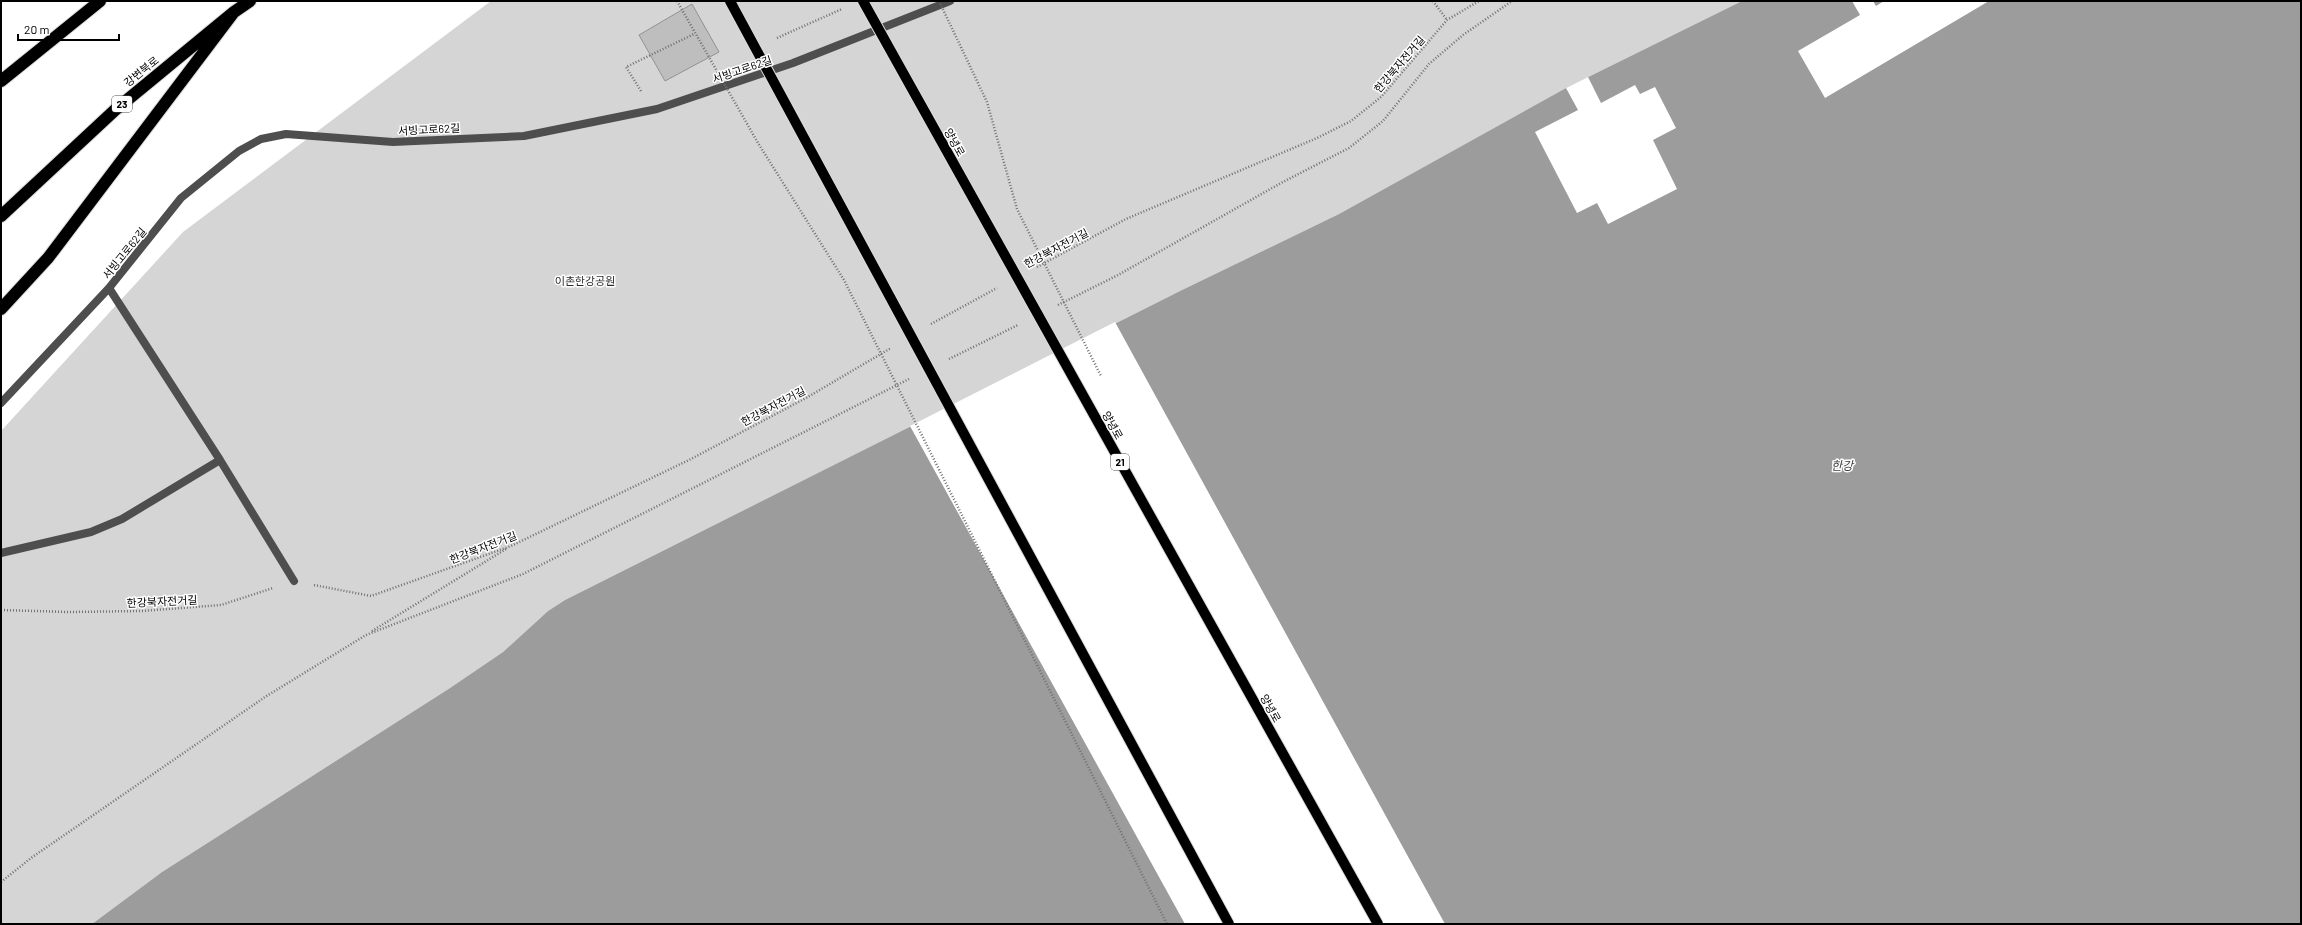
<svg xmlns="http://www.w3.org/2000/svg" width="2302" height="925" viewBox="0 0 2302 925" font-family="Barlow,'Noto Sans KR',sans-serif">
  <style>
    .green { fill: #d5d5d5 }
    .water { fill: #9c9c9c }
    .pier { fill: #fff }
    .building { fill: #bebebe; stroke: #929292 }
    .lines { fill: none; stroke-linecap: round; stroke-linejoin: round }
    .highway-casing { stroke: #dbdbdb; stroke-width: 14 }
    .path { stroke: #707070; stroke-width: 2.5; stroke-dasharray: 1 2; stroke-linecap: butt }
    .lane { stroke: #4e4e4e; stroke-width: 8 }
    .highway { stroke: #000; stroke-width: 12 }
    .primary-bridge-casing { stroke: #dbdbdb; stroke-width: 12; stroke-linecap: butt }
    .path-bridge { stroke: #707070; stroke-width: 2.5; stroke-dasharray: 1 2; stroke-linecap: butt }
    .primary-bridge { stroke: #000; stroke-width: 10 }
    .labels { text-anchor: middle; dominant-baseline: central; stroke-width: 3; stroke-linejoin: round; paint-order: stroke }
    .shield { fill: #fff; stroke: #4c4c4c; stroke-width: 1 }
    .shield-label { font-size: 10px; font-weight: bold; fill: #000 }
    .street-label { font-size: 11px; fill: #000; stroke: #fff }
    .park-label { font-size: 11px; fill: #2c2c2c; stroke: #fff }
    .water-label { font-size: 12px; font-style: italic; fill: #3d3d3d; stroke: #fff }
  </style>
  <rect width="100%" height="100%" fill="#fff"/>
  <path class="green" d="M 491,1 L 1742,1 L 1566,88 L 1339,214 L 1180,291 L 565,600 L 548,611 L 503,652 L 450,688 L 162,872 L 92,924 L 1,924 L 1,431 L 183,232 Z"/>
  <path class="water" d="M 1742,1 L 2301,1 L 2301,924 L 92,924 L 162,872 L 450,688 L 503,652 L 548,611 L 565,600 L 1180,291 L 1339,214 L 1566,88 Z"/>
  <path class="pier" d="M 1852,1 L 1873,1 L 1876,6 L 1884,1 L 1989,1 L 1825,98 L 1798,51 L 1860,15 Z
    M 1588,77 L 1601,103 L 1635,85 L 1640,94 L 1655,87 L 1676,128 L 1653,140 L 1677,189 L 1608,224 L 1597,203 L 1577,213 L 1535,132 L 1578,110 L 1566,88 Z
    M 1115,322 L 1445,924 L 1185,924 L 910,426 Z"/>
  <path class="building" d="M 692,4 L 719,52 L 665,81 L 639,35 Z"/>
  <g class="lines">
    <defs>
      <path id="highway" d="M 1,81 L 100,1
        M 1,216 L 115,110 L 234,12 L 250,1
        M 1,309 L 48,258 L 234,12"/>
    </defs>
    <use href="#highway" class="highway-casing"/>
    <path class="path" d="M 1433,1 L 1447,20
      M 777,38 L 842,9
      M 641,91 L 626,67 L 694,34
      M 1037,267 L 1126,219 L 1317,138 L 1351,121 L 1381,97 L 1447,20 L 1479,1
      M 1058,305 L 1118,275 L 1281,183 L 1349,148 L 1383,121 L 1429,64 L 1463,35 L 1512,1
      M 931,324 L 997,288
      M 949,359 L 1018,325
      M 314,585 L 371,596 L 511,546 L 691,459 L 806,398 L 891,348
      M 1,610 L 68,612 L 141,611 L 221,605 L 273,588
      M 372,631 L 506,549
      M 366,635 L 523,574 L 909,379
      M 1,882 L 31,858 L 265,697 L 366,635"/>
    <path class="lane" d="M 109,288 L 220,460 L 294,581
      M 1,403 L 109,288 L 181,198 L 239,151 L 261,139 L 286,134 L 393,142 L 524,136 L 657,109 L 793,63 L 950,1
      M 1,553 L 91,532 L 122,519 L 220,460"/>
    <use href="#highway" class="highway"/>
    <defs>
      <path id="primary-bridge" d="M 730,1 L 1229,924
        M 863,1 L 1378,924"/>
    </defs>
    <use href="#primary-bridge" class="primary-bridge-casing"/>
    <path class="path-bridge" d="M 677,1 L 758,143 L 844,280 L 1167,924
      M 939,1 L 987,102 L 1017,209 L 1101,376"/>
    <use href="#primary-bridge" class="primary-bridge"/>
  </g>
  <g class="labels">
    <g class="shield">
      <rect x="112" y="96" width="20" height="16" rx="3"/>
      <rect x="1111" y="454" width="18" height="16" rx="3"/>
    </g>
    <g class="shield-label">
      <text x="122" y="104">23</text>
      <text x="1120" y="462">21</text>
    </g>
    <g class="street-label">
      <text transform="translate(1399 64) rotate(-49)">한강북자전거길</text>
      <text transform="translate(742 69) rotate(-19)">서빙고로62길</text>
      <text transform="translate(141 71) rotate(-39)">강변북로</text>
      <text transform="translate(429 129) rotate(-3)">서빙고로62길</text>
      <text transform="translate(955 142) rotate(61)">양녕로</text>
      <text transform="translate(1056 248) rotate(-28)">한강북자전거길</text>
      <text transform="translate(124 253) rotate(-51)">서빙고로62길</text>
      <text transform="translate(773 406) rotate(-28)">한강북자전거길</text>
      <text transform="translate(1113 425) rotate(61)">양녕로</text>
      <text transform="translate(483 547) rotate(-21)">한강북자전거길</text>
      <text transform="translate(162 601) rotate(-3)">한강북자전거길</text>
      <text transform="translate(1271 708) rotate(61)">양녕로</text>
    </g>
    <g class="park-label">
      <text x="585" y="280">이촌한강공원</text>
    </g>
    <g class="water-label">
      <text x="1842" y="465">한강</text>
    </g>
  </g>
  <rect width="2302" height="925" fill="none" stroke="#000000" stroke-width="4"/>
  <path d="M18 34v6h101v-6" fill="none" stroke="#000000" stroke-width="2"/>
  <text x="24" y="34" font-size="12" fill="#000000" stroke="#ffffff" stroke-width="3" paint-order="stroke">20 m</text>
</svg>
